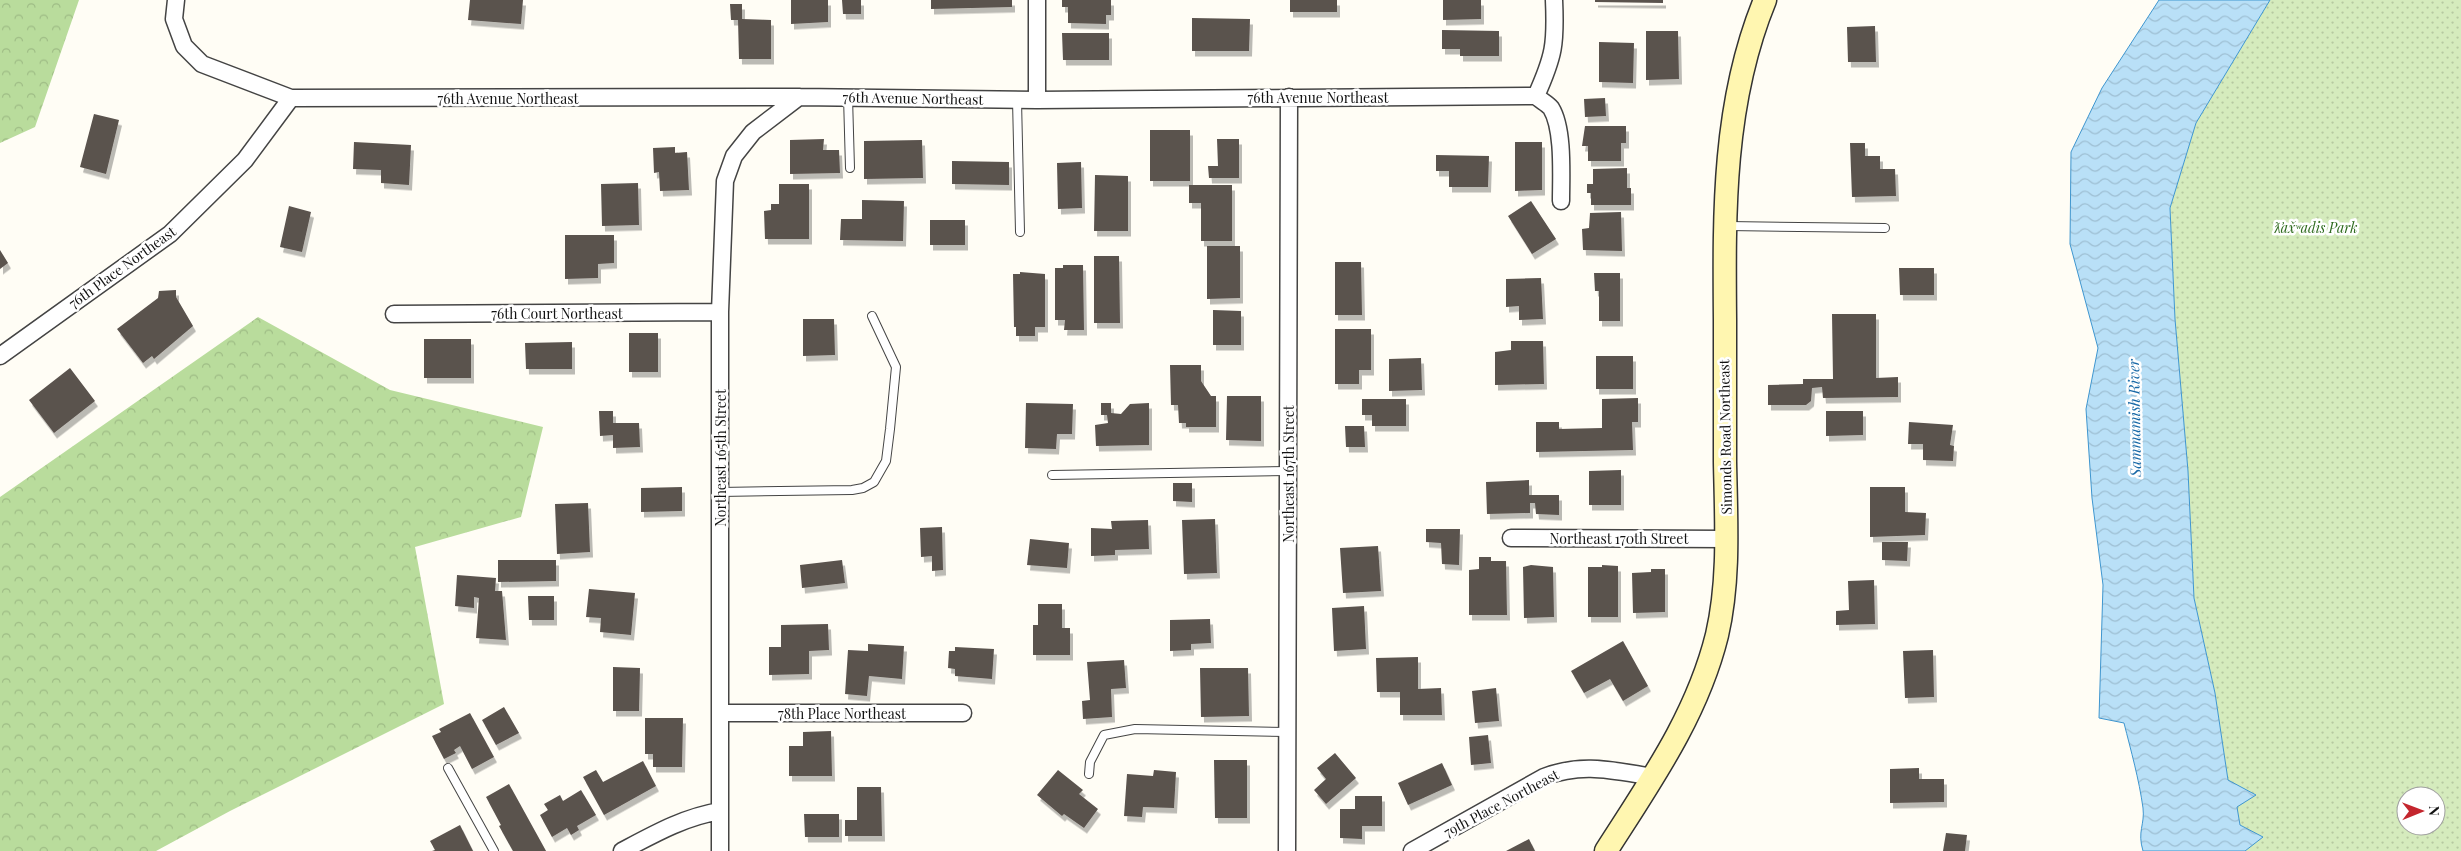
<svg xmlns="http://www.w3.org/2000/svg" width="2461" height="851" viewBox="0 0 2461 851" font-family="'Playfair Display',serif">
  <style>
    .forest { fill: url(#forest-crowns) }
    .park { fill: url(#park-dots); fill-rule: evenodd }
    .water { fill: url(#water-waves); stroke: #3f96cf }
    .building { fill: #5a524d; filter: url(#shadow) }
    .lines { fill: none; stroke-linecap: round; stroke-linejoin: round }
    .lane-casing { stroke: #444; stroke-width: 10 }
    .street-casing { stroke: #444; stroke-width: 19 }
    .secondary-casing { stroke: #333; stroke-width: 25 }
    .lane { stroke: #fff; stroke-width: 8 }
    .street { stroke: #fff; stroke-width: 16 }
    .secondary { stroke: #fff6b0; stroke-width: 22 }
    .labels { text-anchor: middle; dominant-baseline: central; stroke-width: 5; stroke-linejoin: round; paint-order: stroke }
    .street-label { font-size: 14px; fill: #111; stroke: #fff }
    .park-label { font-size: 14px; font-style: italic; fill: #2f6b1f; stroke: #fff }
    .water-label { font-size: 15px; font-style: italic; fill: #1768a6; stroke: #fff }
  </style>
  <defs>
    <pattern id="forest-crowns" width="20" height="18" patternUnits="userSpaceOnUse" patternTransform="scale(1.25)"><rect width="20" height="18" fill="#b9dc9c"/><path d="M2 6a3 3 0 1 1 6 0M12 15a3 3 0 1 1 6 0" fill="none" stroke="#9ebc85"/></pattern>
    <pattern id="park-dots" width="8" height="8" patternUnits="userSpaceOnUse" patternTransform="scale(1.25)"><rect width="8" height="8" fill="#d5ebbd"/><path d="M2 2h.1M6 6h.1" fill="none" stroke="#b6c8a1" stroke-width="1.8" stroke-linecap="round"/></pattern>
    <pattern id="water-waves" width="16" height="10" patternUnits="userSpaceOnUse" patternTransform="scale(1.25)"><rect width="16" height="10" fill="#b9e0f7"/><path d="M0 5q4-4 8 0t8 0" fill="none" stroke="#9ebfd3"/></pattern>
    <filter id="shadow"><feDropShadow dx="3" dy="5.5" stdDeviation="0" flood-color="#0004"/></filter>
  </defs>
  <rect width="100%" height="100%" fill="#fffdf5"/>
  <path class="forest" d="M 0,0 L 79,0 L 35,127 L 0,143 Z
    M 258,317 L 390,390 L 543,427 L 521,517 L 415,547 L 444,704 L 230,811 L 156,851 L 0,851 L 0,497 Z"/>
  <path class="park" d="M 2270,0 L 2461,0 L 2461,851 L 2245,851 L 2262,837 L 2240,825 L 2237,807 L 2228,780 L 2215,693 L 2194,598 L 2188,471 L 2175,319 L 2170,208 L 2196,123 ZM 2406,796 L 2436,796 L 2436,826 L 2406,826 Z"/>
  <path class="water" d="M 2159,0 L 2270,0 L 2196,123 L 2170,208 L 2175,319 L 2188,471 L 2194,598 L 2215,693 L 2228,780 L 2256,795 L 2237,807 L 2240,825 L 2263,837 L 2245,851 L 2143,851 C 2137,831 2145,825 2143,808 C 2139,779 2131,751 2124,723 L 2099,718 L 2103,585 L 2092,498 L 2086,409 L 2098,348 L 2070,244 L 2071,152 L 2102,88 Z"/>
  <path class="building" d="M 470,0 L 523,0 L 521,24 L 468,20 Z
    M 791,0 L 828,0 L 828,22 L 791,24 Z
    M 842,0 L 861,0 L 861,14 L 843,14 Z
    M 931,0 L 1012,0 L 1012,7 L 931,9 Z
    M 1062,0 L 1111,0 L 1111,15 L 1106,15 L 1106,24 L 1068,23 L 1068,7 L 1062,7 Z
    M 1290,0 L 1337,0 L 1337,12 L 1290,12 Z
    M 1443,0 L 1481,0 L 1481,19 L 1443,20 Z
    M 1595,0 L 1663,0 L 1663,3 L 1595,2 Z
    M 730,4 L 742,4 L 742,19 L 771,20 L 771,59 L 739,59 L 738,20 L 731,20 Z
    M 1192,18 L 1250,19 L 1249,51 L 1192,51 Z
    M 1875,26 L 1876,62 L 1848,62 L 1847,27 Z
    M 1442,30 L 1499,31 L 1499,56 L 1460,56 L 1460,49 L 1442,49 Z
    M 1646,31 L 1678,31 L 1679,79 L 1646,80 Z
    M 1062,33 L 1109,33 L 1109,60 L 1063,60 Z
    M 1599,42 L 1634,43 L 1633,83 L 1599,82 Z
    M 1605,98 L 1606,116 L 1585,117 L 1584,99 Z
    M 94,114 L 119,120 L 106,174 L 80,167 Z
    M 1585,126 L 1626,126 L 1626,143 L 1621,143 L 1621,161 L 1588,161 L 1588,146 L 1582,146 Z
    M 1150,130 L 1190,130 L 1190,181 L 1150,181 Z
    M 824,139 L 823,150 L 839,150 L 840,173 L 790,174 L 790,140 Z
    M 1217,139 L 1239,139 L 1239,178 L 1209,178 L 1208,166 L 1218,166 Z
    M 922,140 L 923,178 L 864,179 L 864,141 Z
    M 354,142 L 411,145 L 409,185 L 381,183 L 381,170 L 353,169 Z
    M 1515,142 L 1542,142 L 1542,190 L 1515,191 Z
    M 1850,143 L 1865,143 L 1865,156 L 1880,156 L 1880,169 L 1895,169 L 1896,196 L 1852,197 Z
    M 675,147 L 675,153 L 687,152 L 689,190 L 660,191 L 659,172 L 654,173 L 653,148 Z
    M 1436,155 L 1489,156 L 1488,187 L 1449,187 L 1449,171 L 1436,171 Z
    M 952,161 L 1009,162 L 1009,185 L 952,184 Z
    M 1081,162 L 1082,208 L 1058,209 L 1057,163 Z
    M 1627,168 L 1627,188 L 1631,188 L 1631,205 L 1591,205 L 1591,193 L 1587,193 L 1587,184 L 1593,184 L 1593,169 Z
    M 1095,175 L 1128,176 L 1128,231 L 1094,231 Z
    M 638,183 L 639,225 L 602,226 L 601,184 Z
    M 779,184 L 809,184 L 809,239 L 765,239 L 764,211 L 771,210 L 771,204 L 779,204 Z
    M 1189,185 L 1232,185 L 1232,241 L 1201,241 L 1201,203 L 1189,203 Z
    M 862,200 L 904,201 L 903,241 L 840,240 L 841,219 L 862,219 Z
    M 1531,201 L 1556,239 L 1532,254 L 1508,216 Z
    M 289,206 L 311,212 L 302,252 L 280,247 Z
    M 1621,212 L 1622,251 L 1583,250 L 1582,229 L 1589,228 L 1590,213 Z
    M 930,220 L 965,220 L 965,245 L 930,245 Z
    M 565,235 L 614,235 L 614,263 L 598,264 L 598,278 L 565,279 Z
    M 1207,246 L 1240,246 L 1240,298 L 1207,299 Z
    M 0,250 L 8,263 L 0,269 Z
    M 1094,256 L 1119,256 L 1120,323 L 1094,323 Z
    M 1335,262 L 1361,262 L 1362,315 L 1335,315 Z
    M 1063,265 L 1083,265 L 1084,330 L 1064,330 L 1065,320 L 1055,320 L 1055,268 L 1063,268 Z
    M 1899,268 L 1934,268 L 1934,295 L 1900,295 Z
    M 1020,272 L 1045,274 L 1045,327 L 1035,327 L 1035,336 L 1016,336 L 1016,327 L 1014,327 L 1013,274 L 1020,274 Z
    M 1594,273 L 1620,273 L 1620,321 L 1599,321 L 1599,291 L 1595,291 Z
    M 1541,278 L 1543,319 L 1519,320 L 1519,306 L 1506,307 L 1506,279 Z
    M 176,290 L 176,297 L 193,326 L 154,359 L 152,356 L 143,363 L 117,329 L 158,298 L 159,291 Z
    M 1213,310 L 1241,311 L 1241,345 L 1213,345 Z
    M 1832,314 L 1876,314 L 1876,378 L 1898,377 L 1898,397 L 1823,398 L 1822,387 L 1812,388 L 1811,401 L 1806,405 L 1768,405 L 1768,385 L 1803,384 L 1803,379 L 1833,379 Z
    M 803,319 L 834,319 L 835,355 L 803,356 Z
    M 1335,329 L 1371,329 L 1371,370 L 1359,370 L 1359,384 L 1335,384 Z
    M 629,333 L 658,333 L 658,372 L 629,372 Z
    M 424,339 L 471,339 L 471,378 L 424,378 Z
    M 1511,341 L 1543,341 L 1544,384 L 1495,385 L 1495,352 L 1511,350 Z
    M 572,342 L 572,369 L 526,369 L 525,343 Z
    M 1596,356 L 1633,356 L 1633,389 L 1596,389 Z
    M 1421,358 L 1422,390 L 1389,391 L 1389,359 Z
    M 1170,365 L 1201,365 L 1201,381 L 1211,396 L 1216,396 L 1216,427 L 1186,427 L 1186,423 L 1179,423 L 1178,405 L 1171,405 Z
    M 70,368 L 95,401 L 54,433 L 29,400 Z
    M 1227,396 L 1261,396 L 1261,441 L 1226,440 Z
    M 1638,398 L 1638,422 L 1632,422 L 1633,450 L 1536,452 L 1536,422 L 1559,422 L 1559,429 L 1602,428 L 1602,399 Z
    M 1362,399 L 1406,399 L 1406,426 L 1372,426 L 1372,415 L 1362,415 Z
    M 1026,403 L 1073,404 L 1072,434 L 1057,434 L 1056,449 L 1025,448 Z
    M 1101,403 L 1111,403 L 1111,413 L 1121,414 L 1130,404 L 1149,403 L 1149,445 L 1096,446 L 1095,425 L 1108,423 L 1107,415 L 1101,415 Z
    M 599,411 L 613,411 L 613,423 L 639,423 L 640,447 L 613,448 L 613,435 L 600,436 Z
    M 1826,411 L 1863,411 L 1863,435 L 1826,436 Z
    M 1909,422 L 1953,425 L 1950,445 L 1954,446 L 1953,461 L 1923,460 L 1923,444 L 1908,444 Z
    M 1345,426 L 1364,426 L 1365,447 L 1346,447 Z
    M 1621,470 L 1621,505 L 1589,505 L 1589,471 Z
    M 1529,480 L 1529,495 L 1559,495 L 1559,515 L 1536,514 L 1535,503 L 1530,503 L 1530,513 L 1487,514 L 1486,482 Z
    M 1173,483 L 1192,483 L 1192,502 L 1173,501 Z
    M 682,487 L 682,511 L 641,512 L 641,488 Z
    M 1870,487 L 1905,487 L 1905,512 L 1926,513 L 1925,535 L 1870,537 Z
    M 588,503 L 590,552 L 557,554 L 555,504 Z
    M 1215,519 L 1217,573 L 1184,574 L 1182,520 Z
    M 1148,520 L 1149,549 L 1115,550 L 1115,555 L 1091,556 L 1091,528 L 1112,529 L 1111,521 Z
    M 942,527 L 943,570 L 932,571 L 932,556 L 921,557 L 920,528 Z
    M 1426,529 L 1460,529 L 1459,565 L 1442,564 L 1441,543 L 1426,542 Z
    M 1030,539 L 1069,543 L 1067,568 L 1027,565 Z
    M 1882,542 L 1908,542 L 1907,561 L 1882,560 Z
    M 1378,546 L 1381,591 L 1343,593 L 1340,548 Z
    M 1479,557 L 1491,557 L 1491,561 L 1506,561 L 1507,615 L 1469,615 L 1469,570 L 1479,569 Z
    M 498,560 L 556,560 L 556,581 L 498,582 Z
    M 842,560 L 845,583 L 802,588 L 800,565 Z
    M 1531,565 L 1553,567 L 1554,617 L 1524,618 L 1523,567 Z
    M 1602,565 L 1618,566 L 1618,617 L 1588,617 L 1588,567 L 1602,567 Z
    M 1651,569 L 1665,569 L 1665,612 L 1633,613 L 1632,573 L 1651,572 Z
    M 457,575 L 496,578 L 495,591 L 502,591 L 506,640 L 476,638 L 479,598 L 474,597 L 474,608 L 455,606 Z
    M 1874,580 L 1875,624 L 1836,625 L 1836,611 L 1849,610 L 1848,581 Z
    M 589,589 L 635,593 L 631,635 L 600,632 L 601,618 L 586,617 Z
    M 528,596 L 554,596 L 554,620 L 529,620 Z
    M 1038,604 L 1062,604 L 1062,628 L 1070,628 L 1070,655 L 1033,655 L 1033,625 L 1038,625 Z
    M 1364,606 L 1366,649 L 1334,651 L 1332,608 Z
    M 1210,619 L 1211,643 L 1191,644 L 1191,650 L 1170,651 L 1170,620 Z
    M 828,624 L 829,650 L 809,651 L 809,674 L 769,675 L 769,647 L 781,647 L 781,625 Z
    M 1623,641 L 1648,686 L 1623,701 L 1610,679 L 1584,693 L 1571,671 Z
    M 868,644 L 904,646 L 902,679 L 869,676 L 867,696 L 845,694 L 848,650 L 868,651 Z
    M 955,647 L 994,649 L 992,679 L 955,676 L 955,669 L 948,668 L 949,651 L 955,651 Z
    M 1933,650 L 1934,697 L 1905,698 L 1903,651 Z
    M 1418,657 L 1418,689 L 1441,688 L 1442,715 L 1400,715 L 1400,692 L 1377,692 L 1376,658 Z
    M 1124,660 L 1126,688 L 1111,689 L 1112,717 L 1083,719 L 1082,701 L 1090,700 L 1087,662 Z
    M 613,667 L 640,668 L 639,711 L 613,711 Z
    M 1200,668 L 1248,668 L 1249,716 L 1201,717 Z
    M 1496,688 L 1499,721 L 1475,723 L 1472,691 Z
    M 504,707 L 519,733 L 496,745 L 482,720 Z
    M 470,713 L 494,757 L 472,769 L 460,746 L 454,750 L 456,753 L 444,759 L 432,736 L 441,732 L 439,729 Z
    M 645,718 L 683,718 L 682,767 L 653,767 L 653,754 L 645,754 Z
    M 831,731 L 832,776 L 789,776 L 789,746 L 803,746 L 803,732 Z
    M 1488,735 L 1491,763 L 1471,765 L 1469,737 Z
    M 1335,753 L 1356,778 L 1326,804 L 1314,790 L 1326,779 L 1317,768 Z
    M 1214,760 L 1247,760 L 1247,818 L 1215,818 Z
    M 643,761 L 656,786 L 604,815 L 583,777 L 596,770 L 603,782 Z
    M 1442,763 L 1452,785 L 1408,805 L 1398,783 Z
    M 1919,768 L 1919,779 L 1944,779 L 1944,802 L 1890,803 L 1890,769 Z
    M 1058,770 L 1083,790 L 1079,794 L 1098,809 L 1084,828 L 1064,814 L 1062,816 L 1037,795 Z
    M 1154,770 L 1176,772 L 1174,808 L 1143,807 L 1142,817 L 1124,816 L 1127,774 L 1153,776 Z
    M 509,784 L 546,851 L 513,851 L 499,826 L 501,825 L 486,797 Z
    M 857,787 L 881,787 L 882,836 L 845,836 L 845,820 L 857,820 Z
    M 581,790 L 596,815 L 577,826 L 579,830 L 571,835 L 567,828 L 552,837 L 540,815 L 548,810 L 544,804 L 560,795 L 563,801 Z
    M 1355,796 L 1382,796 L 1382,826 L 1362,826 L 1362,839 L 1340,838 L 1340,809 L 1355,809 Z
    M 804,814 L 839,814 L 839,837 L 805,837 Z
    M 460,825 L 473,851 L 432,851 L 435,850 L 430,841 Z
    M 1946,833 L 1967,835 L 1965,851 L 1943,851 Z
    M 1529,839 L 1535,851 L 1506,851 Z"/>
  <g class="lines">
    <defs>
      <path id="lane" d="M 848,97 L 850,168
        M 1017,100 L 1020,232
        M 1728,226 L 1885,228
        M 1052,475 L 1288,471
        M 720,492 L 852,490 L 863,488 L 874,482 L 886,461 L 890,429 L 896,367 L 872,316
        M 448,768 L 494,851
        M 1089,774 L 1090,762 L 1104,735 L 1135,729 L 1287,732"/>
      <path id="street" d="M 176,0 L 174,19 L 184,46 L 202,64 L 291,98 L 799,97 L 1037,100 L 1536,96
        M 1536,96 C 1540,100 1548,104 1551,108 C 1564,129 1561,176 1561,201
        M 1536,96 C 1554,56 1556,44 1554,0
        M 1037,100 L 1037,0
        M 394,314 L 720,312
        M 0,356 L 170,234 L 245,160 L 291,98
        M 1511,538 L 1727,539
        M 722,713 L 963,713
        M 622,851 C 654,834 684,817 720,811
        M 720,851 L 720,312 L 725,181 L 734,156 L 753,132 L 799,97
        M 1287,851 L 1289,97
        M 1412,851 L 1544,777 C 1583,762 1614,771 1654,777"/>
      <path id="secondary" d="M 1606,851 C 1650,782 1697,716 1717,635 C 1730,579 1726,519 1725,462 C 1725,414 1725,367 1725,320 C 1724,211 1723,102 1765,0"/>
    </defs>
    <use href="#lane" class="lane-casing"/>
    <use href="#street" class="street-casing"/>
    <use href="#secondary" class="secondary-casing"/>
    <use href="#lane" class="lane"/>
    <use href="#street" class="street"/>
    <use href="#secondary" class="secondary"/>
  </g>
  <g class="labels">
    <g class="street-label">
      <text x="1318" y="97">76th Avenue Northeast</text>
      <text x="508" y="98">76th Avenue Northeast</text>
      <text transform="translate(913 98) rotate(1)">76th Avenue Northeast</text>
      <text transform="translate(122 267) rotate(-36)">76th Place Northeast</text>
      <text x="557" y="313">76th Court Northeast</text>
      <text transform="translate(1725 437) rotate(-91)">Simonds Road Northeast</text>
      <text transform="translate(720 458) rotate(-90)">Northeast 165th Street</text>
      <text transform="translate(1288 474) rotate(-90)">Northeast 167th Street</text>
      <text x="1619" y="538">Northeast 170th Street</text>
      <text x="842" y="713">78th Place Northeast</text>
      <text transform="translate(1501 803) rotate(-28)">79th Place Northeast</text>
    </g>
    <g class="park-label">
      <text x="2316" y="227">ƛ̕ax̌ʷadis Park</text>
    </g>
    <g class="water-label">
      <text transform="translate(2134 418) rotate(-91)">Sammamish River</text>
    </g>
  </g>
  <g transform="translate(2421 811) rotate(89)"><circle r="24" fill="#ffffff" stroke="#a0a0a0"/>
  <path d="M0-4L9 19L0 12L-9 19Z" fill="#c4262e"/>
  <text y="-8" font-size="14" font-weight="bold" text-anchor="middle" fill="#111111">N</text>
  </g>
</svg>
